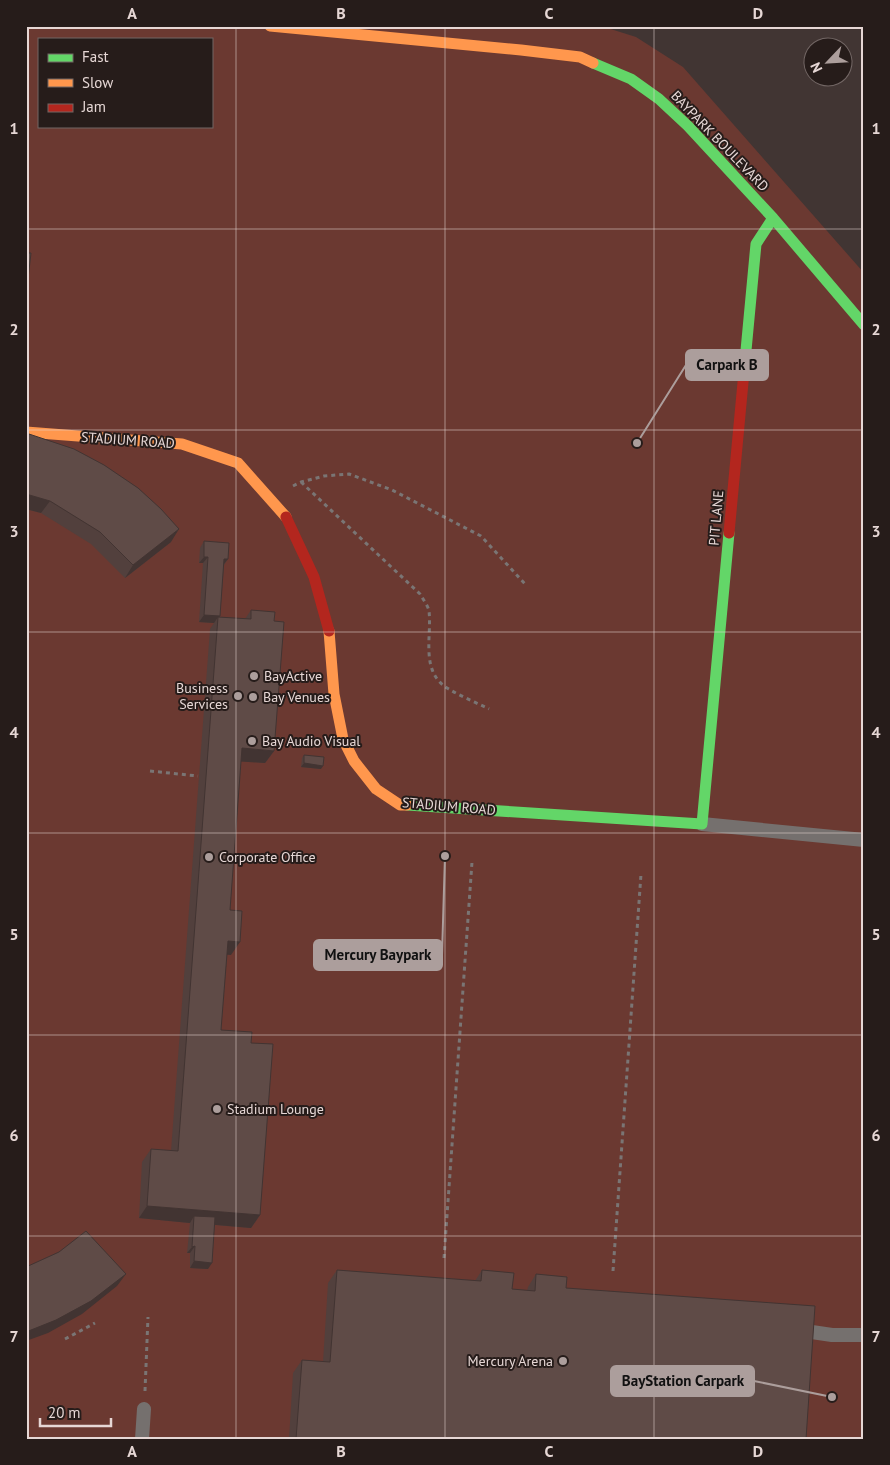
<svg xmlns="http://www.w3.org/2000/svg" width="890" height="1465" viewBox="0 0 890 1465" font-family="'PT Sans',sans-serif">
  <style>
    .green { fill: #6b3931; fill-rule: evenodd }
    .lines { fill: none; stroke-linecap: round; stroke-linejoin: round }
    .path { stroke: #7a7574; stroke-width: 3; stroke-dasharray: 4 4; stroke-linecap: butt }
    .lane { stroke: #75706e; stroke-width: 14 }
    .fast { stroke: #63d668; stroke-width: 11 }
    .slow { stroke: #ff974d; stroke-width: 11 }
    .jam { stroke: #b3261e; stroke-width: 11 }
    .wall { fill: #52403d }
    .shaded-wall { fill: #423432 }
    .building { fill: #5f4b47; stroke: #423432 }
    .grid { fill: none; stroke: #e6d7d5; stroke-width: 1; stroke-opacity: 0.55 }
    .poi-dot { fill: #ac9e9c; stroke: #261c1a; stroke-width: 2 }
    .labels { text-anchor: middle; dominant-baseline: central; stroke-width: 4; stroke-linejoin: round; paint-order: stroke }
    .street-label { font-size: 14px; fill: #e6d7d5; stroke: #261c1a }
    .poi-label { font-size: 14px; fill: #e6d7d5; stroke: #261c1a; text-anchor: start }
    .leader { fill: none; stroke: #ac9e9c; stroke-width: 2 }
    .callout-dot { fill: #ac9e9c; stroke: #261c1a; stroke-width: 2 }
    .callout { fill: #ac9e9c; stroke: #ac9e9c; stroke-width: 2 }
    .callout-label { font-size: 15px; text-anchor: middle; font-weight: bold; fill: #111 }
    .neatline { fill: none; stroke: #e6d7d5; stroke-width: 2 }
    .grid-label { font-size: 16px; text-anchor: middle; font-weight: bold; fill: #e6d7d5 }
  </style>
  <rect width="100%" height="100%" fill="#413533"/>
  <path class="green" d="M 26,26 L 601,26 L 636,37 L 683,67 L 864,273 L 864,1439 L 26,1439 ZM 39,39 L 211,39 L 211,126 L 39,126 Z"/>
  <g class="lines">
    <path class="path" d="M 301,482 L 420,594 C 423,599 428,606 429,611 C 432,636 420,671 447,688 C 460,696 475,702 489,709
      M 293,486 L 301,482 L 324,476 L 349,474 L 392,490 L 481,536 L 525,584
      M 150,771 L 198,776
      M 444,1258 L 472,862
      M 613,1271 L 641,874
      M 65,1339 L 95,1323
      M 145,1391 L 148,1317"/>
    <path class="lane" d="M 702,824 L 864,840
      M 805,1331 L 832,1335 L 864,1335
      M 142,1439 L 144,1409"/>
    <path class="fast" d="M 593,63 L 631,79 L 659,99 L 688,126 L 773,218 L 864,325
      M 745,361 L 756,244 L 773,218
      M 407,805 L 702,824 L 729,533"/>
    <path class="slow" d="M 270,26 L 521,50 L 580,57 L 593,63
      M 26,432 L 182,444 L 238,463 L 286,517
      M 329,631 L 334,694 L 343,739 L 354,761 L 376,789 L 400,805 L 407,805"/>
    <path class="jam" d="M 286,517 L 314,577 L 329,631
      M 729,533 L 745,361"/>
  </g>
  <path class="wall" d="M 26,433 L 171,542 L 125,578 L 91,544 L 41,513 L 26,509 Z
    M 204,541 L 228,559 L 224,565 L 220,617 L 245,619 L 251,610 L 274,621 L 274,751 L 265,763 L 241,761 L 230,910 L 231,955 L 227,954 L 221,1030 L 251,1043 L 260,1215 L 251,1228 L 215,1225 L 208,1269 L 190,1268 L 190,1253 L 187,1253 L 190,1223 L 139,1218 L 142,1162 L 151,1149 L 171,1151 L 210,629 L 214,623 L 199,622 L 203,563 L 199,563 L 200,548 Z
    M 304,755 L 321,769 L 301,767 L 302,758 Z
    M 337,1270 L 475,1281 L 482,1270 L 512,1289 L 527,1291 L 528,1287 L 536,1274 L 566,1288 L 806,1439 L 289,1439 L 293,1373 L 302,1360 L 323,1362 L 328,1283 Z"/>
  <path class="shaded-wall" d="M 26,494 L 50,501 L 41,513 L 26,509 Z
    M 179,529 L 171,542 L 125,578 L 133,565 Z
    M 204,557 L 208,557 L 203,563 L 199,563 Z
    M 224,559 L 228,559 L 223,565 Z
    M 204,615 L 220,616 L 218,617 L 214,623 L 199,622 Z
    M 242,748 L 274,751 L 265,763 L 233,761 Z
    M 304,763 L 323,766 L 321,769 L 301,767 Z
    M 228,941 L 240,942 L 231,955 L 219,954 Z
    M 147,1206 L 260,1215 L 251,1228 L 194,1223 L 194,1216 L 190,1223 L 139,1218 Z
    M 195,1246 L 190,1253 L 187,1253 L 192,1247 Z
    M 194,1261 L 212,1263 L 208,1269 L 190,1268 Z
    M 126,1274 L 117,1286 L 82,1314 L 48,1333 L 26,1341 L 26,1332 Z"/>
  <path class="building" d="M 26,253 L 31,253 L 26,296 Z
    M 26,433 L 74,449 L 104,465 L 138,488 L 161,509 L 179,529 L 133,565 L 100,532 L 50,501 L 26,494 Z
    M 204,541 L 229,543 L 228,559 L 224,559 L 220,616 L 204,615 L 208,557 L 204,557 Z
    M 251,610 L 275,612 L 274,621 L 284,622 L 274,751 L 242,748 L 230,910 L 242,911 L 240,942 L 228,941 L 221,1030 L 252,1032 L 251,1043 L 273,1044 L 260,1215 L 147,1206 L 151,1149 L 178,1151 L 218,617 L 251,619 Z
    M 304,755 L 324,757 L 323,766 L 304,763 Z
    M 194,1216 L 215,1217 L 212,1263 L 194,1261 L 195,1246 L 192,1247 Z
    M 86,1231 L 126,1274 L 91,1301 L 56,1320 L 26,1332 L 26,1267 L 59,1252 Z
    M 337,1270 L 481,1281 L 482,1270 L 514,1273 L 512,1289 L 535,1291 L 536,1274 L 567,1277 L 566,1288 L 815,1306 L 806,1439 L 296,1439 L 302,1360 L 330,1362 Z"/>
  <path class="grid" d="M 236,26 L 236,1439M 445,26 L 445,1439M 654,26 L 654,1439M 26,229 L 864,229M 26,430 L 864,430M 26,632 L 864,632M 26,833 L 864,833M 26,1035 L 864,1035M 26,1236 L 864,1236"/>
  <g class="poi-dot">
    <circle cx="254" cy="676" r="5"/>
    <circle cx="238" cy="696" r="5"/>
    <circle cx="253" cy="697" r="5"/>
    <circle cx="252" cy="741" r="5"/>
    <circle cx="209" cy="857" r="5"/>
    <circle cx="217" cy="1109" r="5"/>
    <circle cx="563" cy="1361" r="5"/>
  </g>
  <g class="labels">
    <g class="street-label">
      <text transform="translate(720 141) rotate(46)">BAYPARK BOULEVARD</text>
      <text transform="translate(128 440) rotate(4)">STADIUM ROAD</text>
      <text transform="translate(716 518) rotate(-85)">PIT LANE</text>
      <text transform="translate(449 806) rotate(5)">STADIUM ROAD</text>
    </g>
    <g class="poi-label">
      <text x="264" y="676">BayActive</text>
      <text x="228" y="688" text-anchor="end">Business<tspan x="228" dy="16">Services</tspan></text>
      <text x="263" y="697">Bay Venues</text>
      <text x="262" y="741">Bay Audio Visual</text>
      <text x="219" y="857">Corporate Office</text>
      <text x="227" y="1109">Stadium Lounge</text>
      <text x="553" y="1361" text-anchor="end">Mercury Arena</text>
    </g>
  </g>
  <path class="leader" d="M637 443L686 365M445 856L442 955M832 1397L754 1381"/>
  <g class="callout-dot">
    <circle cx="637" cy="443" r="5"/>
    <circle cx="445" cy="856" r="5"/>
    <circle cx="832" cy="1397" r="5"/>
  </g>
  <g class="callout">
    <rect x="686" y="350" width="82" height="30" rx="5"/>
    <rect x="314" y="940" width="128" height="30" rx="5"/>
    <rect x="611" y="1366" width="143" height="30" rx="5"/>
  </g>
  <g class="callout-label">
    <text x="727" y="370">Carpark B</text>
    <text x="378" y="960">Mercury Baypark</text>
    <text x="683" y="1386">BayStation Carpark</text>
  </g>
  <rect width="890" height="1465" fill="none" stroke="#261c1a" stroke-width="55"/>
  <rect x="38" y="38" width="175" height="90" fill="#261c1a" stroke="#736765"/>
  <rect x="48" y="54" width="25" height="8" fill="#63d668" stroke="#736765"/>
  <text x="82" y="62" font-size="15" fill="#e6d7d5">Fast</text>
  <rect x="48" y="79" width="25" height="8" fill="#ff974d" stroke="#736765"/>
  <text x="82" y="88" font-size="15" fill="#e6d7d5">Slow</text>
  <rect x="48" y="104" width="25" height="8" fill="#b3261e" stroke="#736765"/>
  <text x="82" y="112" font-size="15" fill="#e6d7d5">Jam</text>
  <g transform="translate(828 62) rotate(245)"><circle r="24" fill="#261c1a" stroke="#736765"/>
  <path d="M0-4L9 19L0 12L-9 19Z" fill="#ac9e9c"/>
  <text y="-8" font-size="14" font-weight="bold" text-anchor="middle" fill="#e6d7d5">N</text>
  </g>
  <path d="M40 1418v8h71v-8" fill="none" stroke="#e6d7d5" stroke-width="2.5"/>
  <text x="48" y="1418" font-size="15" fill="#e6d7d5" stroke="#261c1a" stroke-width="4" paint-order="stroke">20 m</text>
  <rect x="28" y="28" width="834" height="1410" class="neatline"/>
  <g class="grid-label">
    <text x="132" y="19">A</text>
    <text x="341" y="19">B</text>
    <text x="549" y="19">C</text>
    <text x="758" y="19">D</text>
    <text x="14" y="134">1</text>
    <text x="876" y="134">1</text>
    <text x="14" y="335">2</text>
    <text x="876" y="335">2</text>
    <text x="14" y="537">3</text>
    <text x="876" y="537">3</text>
    <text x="14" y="738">4</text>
    <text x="876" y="738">4</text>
    <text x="14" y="940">5</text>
    <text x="876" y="940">5</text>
    <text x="14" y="1141">6</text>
    <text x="876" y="1141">6</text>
    <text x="14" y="1342">7</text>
    <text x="876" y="1342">7</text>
    <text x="132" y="1457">A</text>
    <text x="341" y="1457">B</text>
    <text x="549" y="1457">C</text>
    <text x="758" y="1457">D</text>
  </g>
</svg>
